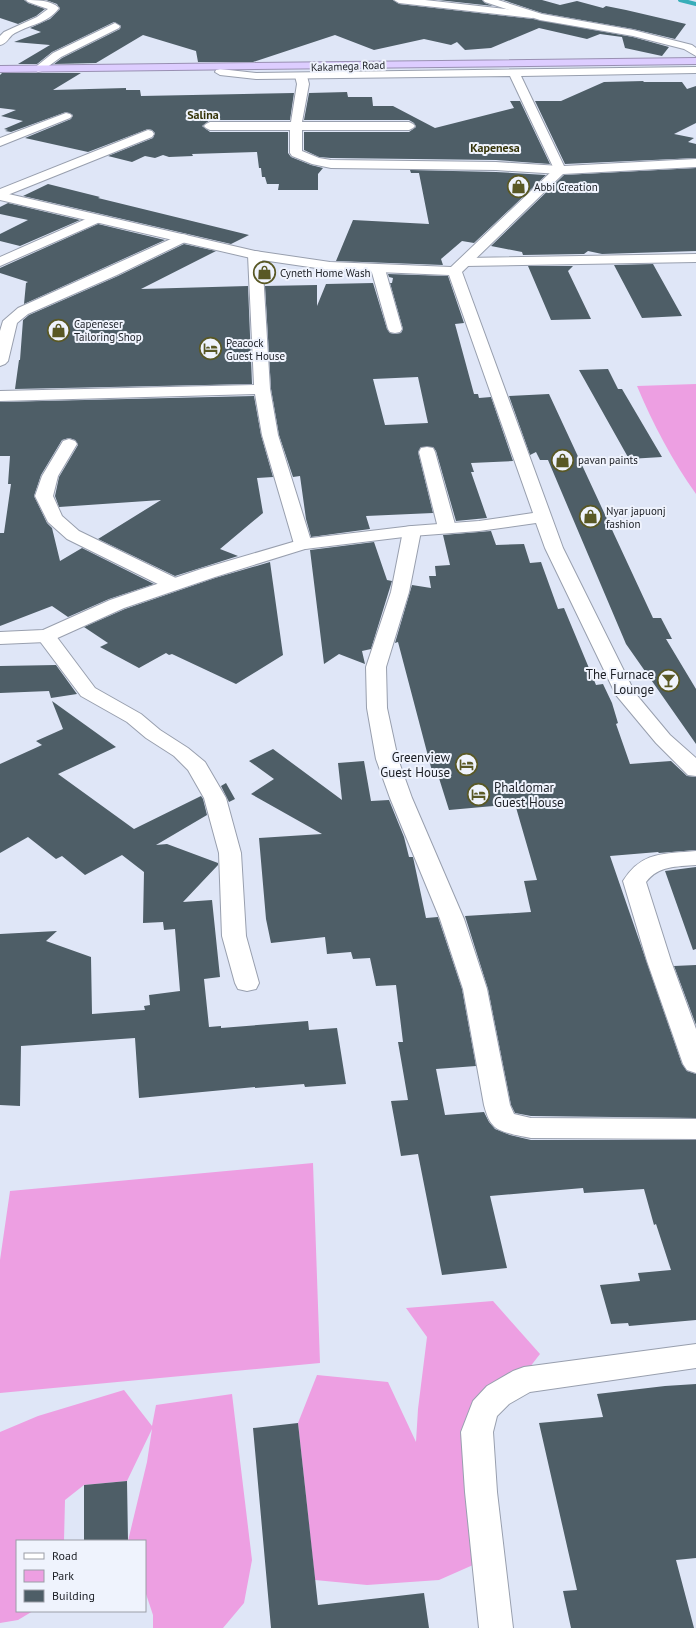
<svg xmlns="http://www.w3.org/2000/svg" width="696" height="1628" viewBox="0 0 696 1628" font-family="'PT Sans',sans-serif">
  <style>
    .green { fill: #ed9fe2 }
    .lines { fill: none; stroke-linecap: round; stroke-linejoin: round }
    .stream { stroke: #38aeb9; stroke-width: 4 }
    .building { fill: #4e5e67; fill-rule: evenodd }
    .street-casing { stroke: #989fae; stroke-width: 2 }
    .secondary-casing { stroke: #989fae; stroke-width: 2 }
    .highway-casing { stroke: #9990b3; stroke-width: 2 }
    .street { fill: #fff; fill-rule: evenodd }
    .secondary { fill: #fff; fill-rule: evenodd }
    .highway { fill: #ddcdff; fill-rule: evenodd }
    .labels { text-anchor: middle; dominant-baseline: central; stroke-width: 4; stroke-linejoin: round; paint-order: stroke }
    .far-street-label { font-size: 11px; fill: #1c1f25; stroke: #eff3fd }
    .far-poi-label { font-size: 11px; fill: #1c1f25; stroke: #eff3fd; text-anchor: start }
    .far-neighbourhood-label { font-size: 12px; font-weight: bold; fill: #353409; stroke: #eff3fd }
    .poi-label { font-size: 13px; fill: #1c1f25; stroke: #eff3fd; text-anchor: end }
  </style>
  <rect width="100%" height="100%" fill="#dfe6f7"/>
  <path class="green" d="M 696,384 L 696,494 C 672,460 653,424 637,386 Z
    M 313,1163 L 320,1363 L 0,1393 L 0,1260 L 10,1191 Z
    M 493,1301 L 540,1354 L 516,1385 L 472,1407 L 473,1565 L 439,1580 L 367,1585 L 315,1580 L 298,1423 L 317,1375 L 388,1382 L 416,1442 L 418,1409 L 427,1337 L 406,1308 Z
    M 124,1390 L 152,1426 L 156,1405 L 232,1394 L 252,1560 L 244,1603 L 223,1628 L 153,1628 L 153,1615 L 145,1591 L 145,1541 L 128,1541 L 147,1462 L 152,1429 L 127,1481 L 84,1485 L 65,1500 L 64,1541 L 17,1541 L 17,1611 L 33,1611 L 18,1620 L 0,1623 L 0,1432 L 38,1416 Z"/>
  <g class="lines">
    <path class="stream" d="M 680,0 L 696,4"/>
  </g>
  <path class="building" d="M 0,0 L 24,0 L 28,3 L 45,9 L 36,16 L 18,24 L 0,18 Z
    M 46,0 L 393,0 L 399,4 L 533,19 L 633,37 L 669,47 L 662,56 L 625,48 L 622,37 L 600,34 L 587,39 L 539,28 L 491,48 L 465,50 L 457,42 L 451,45 L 424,39 L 374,50 L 335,35 L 253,62 L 198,62 L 196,51 L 143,35 L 96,63 L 54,64 L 62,58 L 120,29 L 121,26 L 114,22 L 52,52 L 37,64 L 18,64 L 50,45 L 14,42 L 41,32 L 30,28 L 50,19 L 60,9 L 57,4 Z
    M 438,0 L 482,0 L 485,3 L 493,6 Z
    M 503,0 L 542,0 L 560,5 L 577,1 L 603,8 L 606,6 L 626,10 L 686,24 L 675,39 L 633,29 L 542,13 Z
    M 2,73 L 81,73 L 53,90 L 126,88 L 126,90 L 140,90 L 141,96 L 294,93 L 290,120 L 210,120 L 202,126 L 210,132 L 288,132 L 288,153 L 291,157 L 311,165 L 323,168 L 318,174 L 318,190 L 278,190 L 279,184 L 267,184 L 265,177 L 262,177 L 261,168 L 259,168 L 257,152 L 192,154 L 193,156 L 169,157 L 163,155 L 155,158 L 145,156 L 132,162 L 108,156 L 153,138 L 155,133 L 152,130 L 148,129 L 88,152 L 25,138 L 71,119 L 73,115 L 66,112 L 11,132 L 5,131 L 8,130 L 4,129 L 23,121 L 1,116 L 16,110 L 0,108 L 0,75 Z
    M 644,81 L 643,82 L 682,82 L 687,89 L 696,86 L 696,123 L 674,134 L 694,138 L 688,142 L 696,144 L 696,158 L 565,164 L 535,101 L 561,101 L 604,82 Z
    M 347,92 L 348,97 L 372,97 L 373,106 L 393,106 L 435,128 L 514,108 L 510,101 L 520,101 L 550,164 L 496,160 L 331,158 L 319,157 L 304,150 L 304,132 L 409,132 L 416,127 L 414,123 L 409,120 L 304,120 L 309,93 Z
    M 696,168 L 696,251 L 602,254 L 588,251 L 584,254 L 523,255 L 522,252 L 491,246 L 564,175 Z
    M 410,170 L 496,172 L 546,175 L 474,243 L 462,241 L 441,259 L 443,265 L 336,261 L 353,220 L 429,224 L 419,173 L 411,173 Z
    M 48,184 L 100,197 L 98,198 L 249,235 L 231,244 L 23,196 Z
    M 8,203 L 80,220 L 20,246 L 0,241 L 0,234 L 28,220 L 0,214 L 0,207 Z
    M 98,224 L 165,240 L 24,304 L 26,283 L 28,282 L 0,273 L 0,268 Z
    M 184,244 L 216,251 L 141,289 L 248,286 L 252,384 L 15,389 L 19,360 L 20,360 L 23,320 L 29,315 L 118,276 Z
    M 653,264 L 682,316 L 642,318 L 614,265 Z
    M 528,266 L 573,266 L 568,271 L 591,319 L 551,320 Z
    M 388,274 L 448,276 L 464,323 L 455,324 L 474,394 L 478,394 L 479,398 L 491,397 L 513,461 L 471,463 L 474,472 L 471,472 L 487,518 L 456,521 L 436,451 L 433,447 L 421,447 L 418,452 L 433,513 L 366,516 L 370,529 L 311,537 L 306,519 L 300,476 L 293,477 L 279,435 L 271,389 L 265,286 L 317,285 L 317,306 L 326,284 L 373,283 L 387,329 L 390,333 L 395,334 L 401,333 L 403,329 L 390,283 L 392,283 L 393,278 L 389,277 ZM 418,377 L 428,423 L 385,425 L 373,379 Z
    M 608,369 L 618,389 L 622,389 L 662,457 L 629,459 L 579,370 Z
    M 549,394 L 653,618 L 661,618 L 672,639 L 666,639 L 696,689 L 696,744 L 626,644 L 548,460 L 540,460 L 536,452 L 530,455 L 509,396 Z
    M 254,396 L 261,435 L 273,477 L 257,478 L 263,513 L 220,549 L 238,556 L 175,576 L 98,539 L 161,500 L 59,507 L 55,496 L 59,477 L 78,445 L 75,440 L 69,438 L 62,440 L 41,475 L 34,496 L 47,523 L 52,528 L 60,561 L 82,548 L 154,584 L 109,599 L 68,617 L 52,606 L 0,626 L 0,533 L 4,533 L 11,484 L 8,484 L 10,456 L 0,456 L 0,402 Z
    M 491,531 L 496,545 L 524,544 L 530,563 L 541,562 L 558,609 L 564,608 L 596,685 L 603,684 L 612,703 L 618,723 L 616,724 L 630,764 L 671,761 L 687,776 L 696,777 L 696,850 L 659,853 L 658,852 L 610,856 L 682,1064 L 687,1071 L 696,1074 L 696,1118 L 531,1116 L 515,1113 L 511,1105 L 488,989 L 465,916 L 531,912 L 524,881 L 537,880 L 515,804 L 449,810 L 438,775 L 433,775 L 398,642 L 395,643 L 412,585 L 431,588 L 429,576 L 436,576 L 435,566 L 450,565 L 443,535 Z
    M 374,542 L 387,580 L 392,581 L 371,649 L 362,651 L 365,664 L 339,654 L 324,664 L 310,550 Z
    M 270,562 L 283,655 L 236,684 L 172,654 L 169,655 L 166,653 L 139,668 L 100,647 L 108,643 L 84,627 L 125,609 L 215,578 Z
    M 56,665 L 77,694 L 51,698 L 49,691 L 0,693 L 0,666 Z
    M 52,701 L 116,747 L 58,774 L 134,829 L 201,796 L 203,799 L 207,815 L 156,845 L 167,844 L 218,863 L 218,865 L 183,902 L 212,900 L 220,977 L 204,979 L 209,1027 L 221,1026 L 221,1028 L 308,1021 L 309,1030 L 337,1028 L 346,1084 L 305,1087 L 304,1084 L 255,1088 L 255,1087 L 139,1098 L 135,1038 L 21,1046 L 20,1106 L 0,1105 L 0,934 L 57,931 L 46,941 L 91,957 L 92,1014 L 145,1010 L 144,1006 L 150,1005 L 149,995 L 180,991 L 175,929 L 164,930 L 163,922 L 143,923 L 144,872 L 122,855 L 85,875 L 62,856 L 56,859 L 28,837 L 0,853 L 0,764 L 42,745 L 36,741 L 63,729 Z
    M 273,749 L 342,800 L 338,763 L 364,761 L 371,801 L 389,800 L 404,837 L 409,857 L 413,857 L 426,918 L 438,917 L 462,989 L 476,1066 L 436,1069 L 445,1115 L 484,1112 L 489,1122 L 495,1129 L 510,1135 L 531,1140 L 696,1140 L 696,1320 L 629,1326 L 628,1323 L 611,1324 L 600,1285 L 640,1281 L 638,1273 L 671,1270 L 656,1224 L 654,1225 L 644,1189 L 584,1193 L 583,1188 L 490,1196 L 507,1268 L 442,1275 L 418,1154 L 401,1156 L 391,1101 L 408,1100 L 398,1042 L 403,1042 L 396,985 L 376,986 L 370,958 L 353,959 L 351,952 L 327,954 L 325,937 L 271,943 L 266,919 L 259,838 L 322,834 L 251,794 L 274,779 L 249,761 Z
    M 226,783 L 235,799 L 229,802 L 221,786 Z
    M 696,867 L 696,949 L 693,950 L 665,871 Z
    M 696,965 L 696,1025 L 674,966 Z
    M 696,1384 L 696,1558 L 676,1560 L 694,1628 L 571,1628 L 563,1591 L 577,1590 L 539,1423 L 603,1417 L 597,1394 L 665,1386 Z
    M 298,1423 L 318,1605 L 424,1593 L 429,1628 L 271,1628 L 253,1428 Z
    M 127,1481 L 128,1541 L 84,1541 L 84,1485 Z"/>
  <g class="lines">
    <defs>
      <path id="street" d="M 26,0 C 37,0 51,0 59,8 C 47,25 28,24 12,35 C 8,39 6,44 0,45 L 0,36 L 4,32 L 37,17 L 48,9 L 28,2 Z
        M 394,0 L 425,0 L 532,12 L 537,15 L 532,18 L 399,3 Z
        M 115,23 L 120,26 L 119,28 L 61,57 L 42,71 L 38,72 L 33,69 L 53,53 Z
        M 301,73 L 307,76 L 309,84 L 302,122 L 409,122 L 413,124 L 415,126 L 413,128 L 409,130 L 302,130 L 302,151 L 319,158 L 331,160 L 496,162 L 560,166 L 564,167 L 566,170 L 564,173 L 560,174 L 496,170 L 331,168 L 312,164 L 292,156 L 290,153 L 290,130 L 210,130 L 206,128 L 204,126 L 206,124 L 210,122 L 291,122 L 297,84 L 295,76 Z
        M 66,113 L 70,114 L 72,116 L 70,118 L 0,146 L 0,138 Z
        M 148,130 L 152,131 L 154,134 L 152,137 L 0,198 L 0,189 Z
        M 95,215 L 100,216 L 102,219 L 100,222 L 0,266 L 0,257 Z
        M 182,234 L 187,235 L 189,238 L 187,241 L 117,275 L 28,314 L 17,323 L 8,361 L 5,364 L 0,366 L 0,331 L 3,321 L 18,308 Z
        M 255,251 L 260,252 L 262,255 L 270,389 L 278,435 L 312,544 L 309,548 L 303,549 L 297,548 L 294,544 L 262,435 L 255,394 L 0,401 L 0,391 L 254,385 L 248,255 L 250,252 Z
        M 696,254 L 696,262 L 465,266 L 460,265 L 458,262 L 460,259 L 465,258 Z
        M 378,265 L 383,266 L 385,269 L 402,329 L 400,332 L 395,333 L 390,332 L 388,329 L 371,269 L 373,266 Z
        M 69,439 L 75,441 L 77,444 L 58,476 L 53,496 L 62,516 L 79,531 L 180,580 L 182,584 L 180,588 L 173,590 L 166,588 L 67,539 L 48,522 L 35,496 L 42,476 L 63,441 Z
        M 427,447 L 433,448 L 435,452 L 456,528 L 453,532 L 447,533 L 441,532 L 438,528 L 419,452 L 421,448 Z
        M 412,526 L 418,527 L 421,531 L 409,592 L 386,667 L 387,708 L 398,759 L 412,798 L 464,919 L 487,989 L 510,1105 L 514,1114 L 531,1118 L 696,1119 L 696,1139 L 531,1138 C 521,1136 499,1133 493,1125 C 488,1120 486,1112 484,1105 L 463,989 L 440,919 L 390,798 L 376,759 L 367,708 L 366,667 L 391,592 L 403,531 L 406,527 Z
        M 46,630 L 53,632 L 95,688 L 141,714 L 160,730 L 188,748 L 205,762 L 226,798 L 241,853 L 246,936 L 259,983 L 256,989 L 247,991 L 238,989 L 235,983 L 222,936 L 219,853 L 204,798 L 188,770 L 174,756 L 146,738 L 127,722 L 81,696 L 36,636 L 39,632 Z
        M 696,851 L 696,865 C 676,867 659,865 646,882 L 671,961 L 696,1029 L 696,1073 L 687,1070 L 683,1064 L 647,961 L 623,881 C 642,851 664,854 696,851 Z
        M 696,1344 L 696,1368 L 530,1392 L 509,1404 L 497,1416 L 493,1432 L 497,1492 L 513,1628 L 479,1628 L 465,1492 L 461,1432 L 473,1401 L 487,1386 L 513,1371 L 524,1367 Z"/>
      <path id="secondary" d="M 483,0 L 498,0 L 542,14 L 633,30 L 692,45 L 696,48 L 696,56 L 684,49 L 633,36 L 540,20 L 485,2 Z
        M 696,67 L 696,73 L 521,76 L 564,166 L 696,159 L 696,167 L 563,174 L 462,272 L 563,548 L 635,693 L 670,735 L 696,758 L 696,776 L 688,775 L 656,743 L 616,695 L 545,548 L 536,523 L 479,531 L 412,536 L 305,549 L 215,577 L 124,608 L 53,640 L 46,642 L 0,644 L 0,632 L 43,630 L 110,600 L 201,569 L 303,539 L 412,526 L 479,521 L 533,513 L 449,275 L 330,270 L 255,259 L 0,200 L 0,192 L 255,251 L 330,262 L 451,267 L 554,169 L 510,76 L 256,79 L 220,75 L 215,72 L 216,70 L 220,69 L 256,73 Z"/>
      <path id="highway" d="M 696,58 L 696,64 L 0,72 L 0,66 Z"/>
    </defs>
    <use href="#street" class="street-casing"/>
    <use href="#secondary" class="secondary-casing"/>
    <use href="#highway" class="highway-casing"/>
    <use href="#street" class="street"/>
    <use href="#secondary" class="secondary"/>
    <use href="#highway" class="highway"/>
  </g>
  <defs>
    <symbol id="shop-ring" viewBox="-11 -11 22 22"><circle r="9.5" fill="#eff3fd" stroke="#595825" stroke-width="1.5"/><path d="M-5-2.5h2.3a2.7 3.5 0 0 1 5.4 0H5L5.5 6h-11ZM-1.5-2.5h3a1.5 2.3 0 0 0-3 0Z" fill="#595825"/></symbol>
    <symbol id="hotel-ring" viewBox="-11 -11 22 22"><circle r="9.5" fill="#eff3fd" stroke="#595825" stroke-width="1.5"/><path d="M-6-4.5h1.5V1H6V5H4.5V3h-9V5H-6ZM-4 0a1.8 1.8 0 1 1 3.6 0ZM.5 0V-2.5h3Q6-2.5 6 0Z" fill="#595825"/></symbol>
    <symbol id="bar-ring" viewBox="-11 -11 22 22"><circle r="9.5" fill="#eff3fd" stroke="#595825" stroke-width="1.5"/><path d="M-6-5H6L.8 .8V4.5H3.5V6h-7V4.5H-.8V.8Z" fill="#595825"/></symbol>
  </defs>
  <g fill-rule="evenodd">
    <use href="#shop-ring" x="506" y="174" width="25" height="25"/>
    <use href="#shop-ring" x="252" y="260" width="25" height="25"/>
    <use href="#shop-ring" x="46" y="318" width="25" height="25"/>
    <use href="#hotel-ring" x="198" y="336" width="25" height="25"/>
    <use href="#shop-ring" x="550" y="448" width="25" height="25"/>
    <use href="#shop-ring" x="578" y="504" width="25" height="25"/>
    <use href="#bar-ring" x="656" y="668" width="25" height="25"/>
    <use href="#hotel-ring" x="454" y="752" width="25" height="25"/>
    <use href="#hotel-ring" x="466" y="782" width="25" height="25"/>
  </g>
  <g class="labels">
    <g class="far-street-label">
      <text transform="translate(348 66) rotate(-2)">Kakamega Road</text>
    </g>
    <g class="far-poi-label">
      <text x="534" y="187">Abbi Creation</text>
      <text x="280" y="273">Cyneth Home Wash</text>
      <text x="74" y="324">Capeneser<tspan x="74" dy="13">Tailoring Shop</tspan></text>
      <text x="226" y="343">Peacock<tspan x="226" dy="13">Guest House</tspan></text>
      <text x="578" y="460">pavan paints</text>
      <text x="606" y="511">Nyar japuonj<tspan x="606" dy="13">fashion</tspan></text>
    </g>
    <g class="far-neighbourhood-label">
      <text x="203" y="114">Salina</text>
      <text x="495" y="147">Kapenesa</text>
    </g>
    <g class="poi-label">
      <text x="654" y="674">The Furnace<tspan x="654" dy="15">Lounge</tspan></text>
      <text x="450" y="757">Greenview<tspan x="450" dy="15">Guest House</tspan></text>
      <text x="494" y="787" text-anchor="start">Phaldomar<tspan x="494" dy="15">Guest House</tspan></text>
    </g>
  </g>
  <rect x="16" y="1540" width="130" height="72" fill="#eff3fd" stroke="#9b9ea7"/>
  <rect x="24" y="1553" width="20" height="6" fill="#ffffff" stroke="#9b9ea7"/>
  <text x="52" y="1560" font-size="12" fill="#1c1f25">Road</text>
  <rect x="24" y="1570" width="20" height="12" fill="#ed9fe2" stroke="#9b9ea7"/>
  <text x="52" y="1580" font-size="12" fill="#1c1f25">Park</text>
  <rect x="24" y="1590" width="20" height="12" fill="#4e5e67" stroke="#9b9ea7"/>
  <text x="52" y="1600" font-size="12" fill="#1c1f25">Building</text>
</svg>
